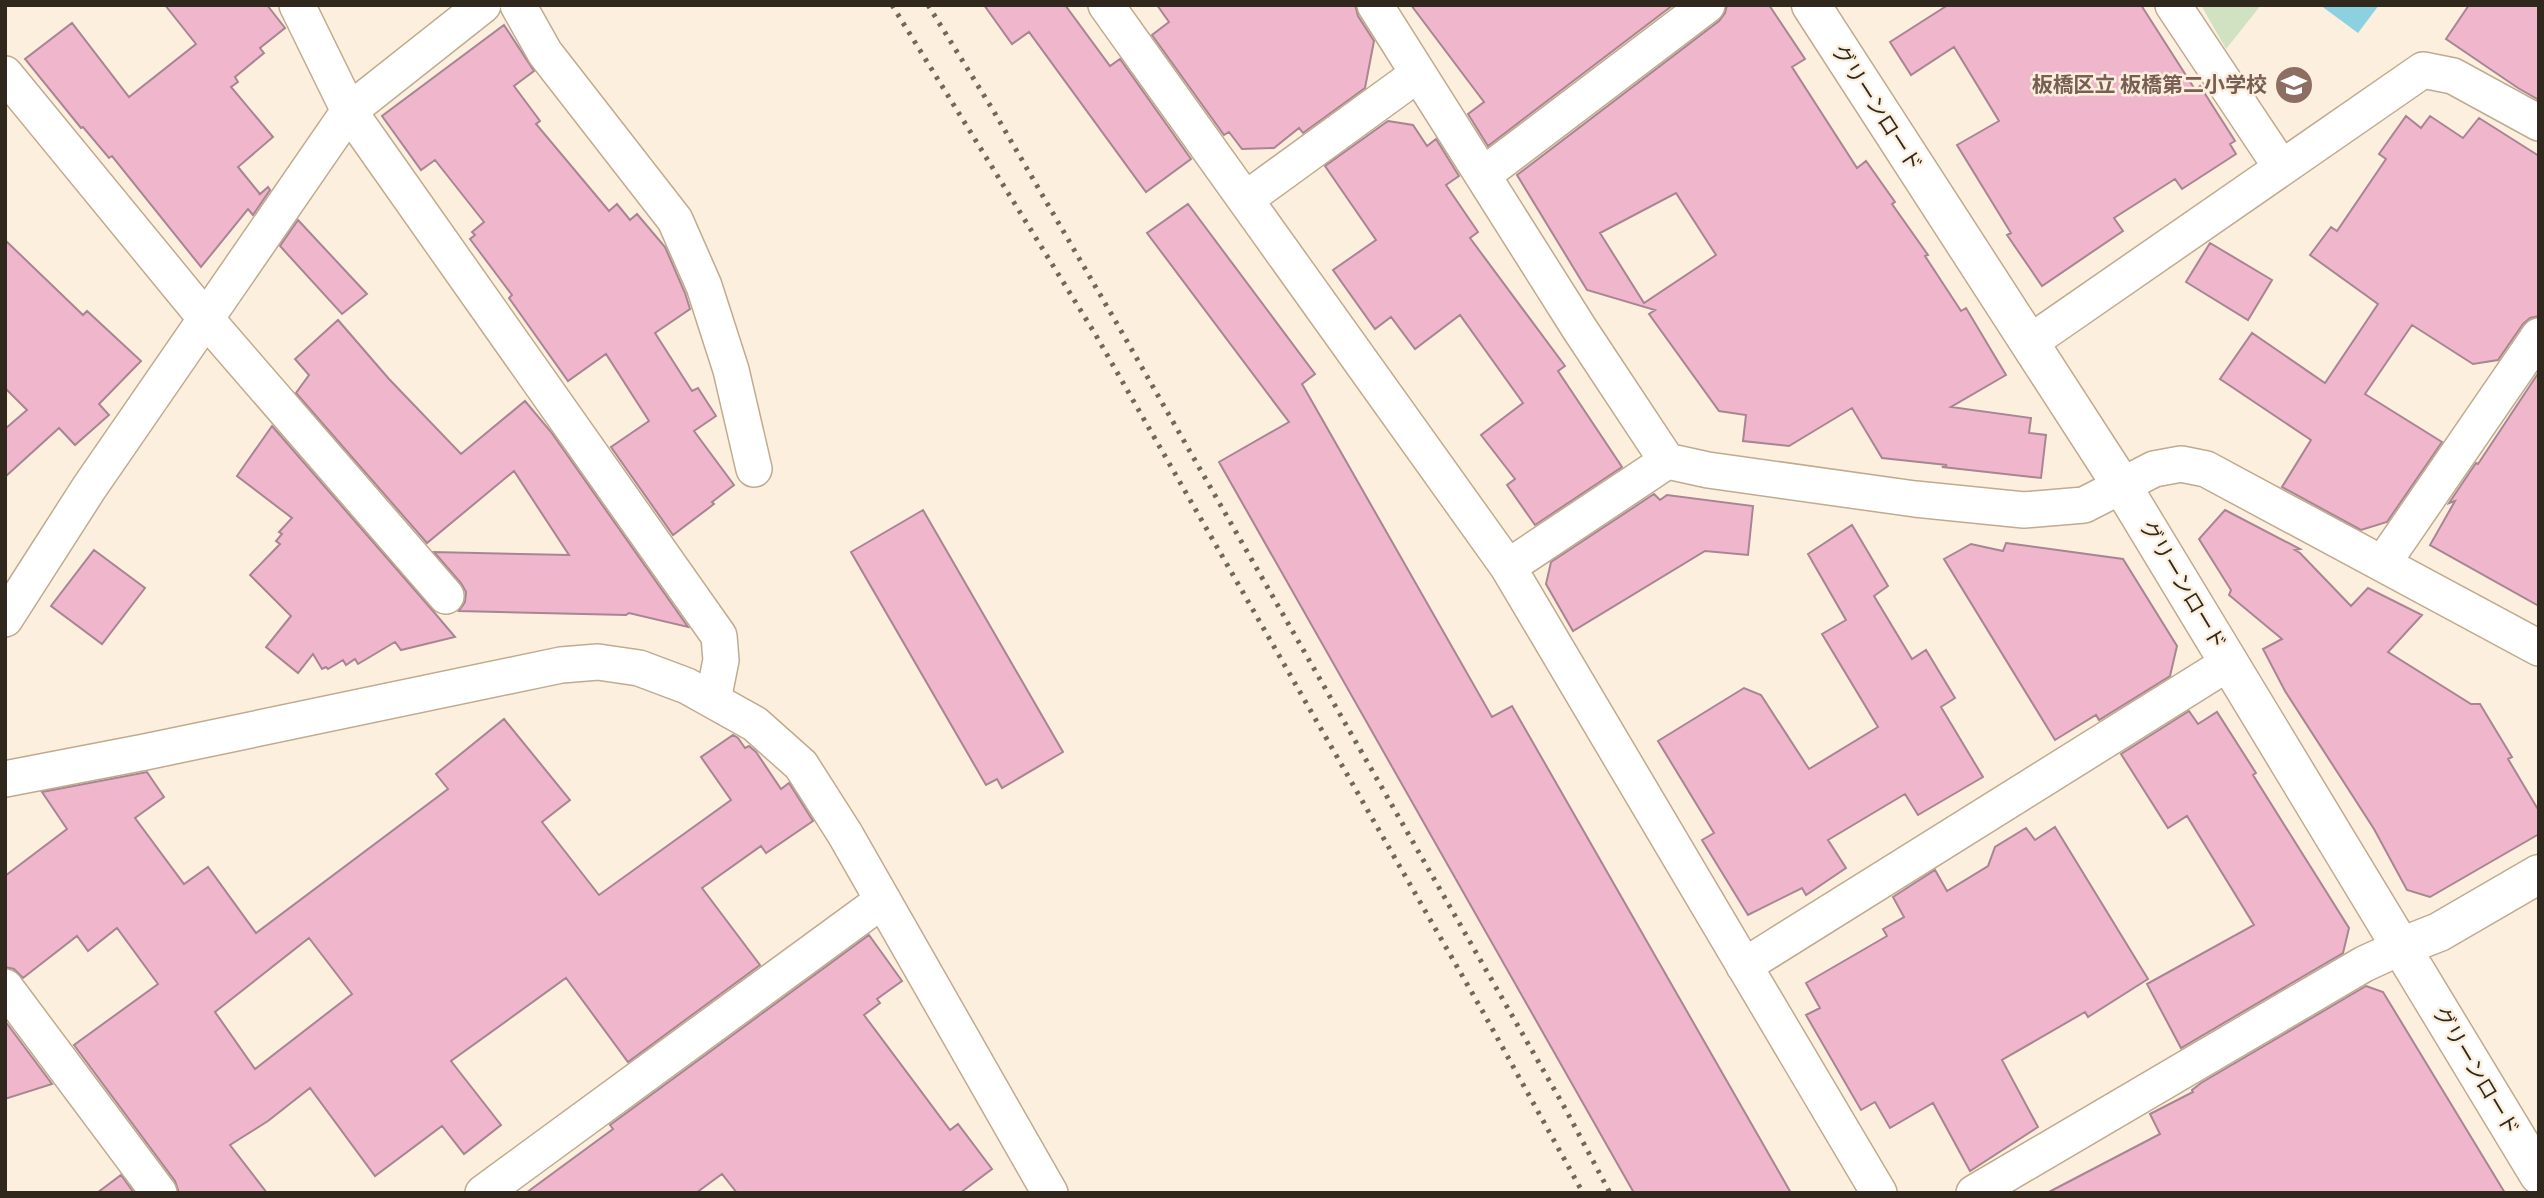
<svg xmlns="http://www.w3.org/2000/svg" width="2544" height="1198" viewBox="0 0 2544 1198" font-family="'Fira Sans Condensed','Noto Sans JP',sans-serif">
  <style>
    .green { fill: #d0e2c2 }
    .water { fill: #8bd1e0 }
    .building { fill: #f0b6cc; stroke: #a88592; stroke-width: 2; fill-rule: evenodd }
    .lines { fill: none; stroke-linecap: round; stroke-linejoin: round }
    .minor-casing { stroke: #c0ab8f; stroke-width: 38 }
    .tertiary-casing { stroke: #c0ab8f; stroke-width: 41 }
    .minor { stroke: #fff; stroke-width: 35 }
    .tertiary { stroke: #fff; stroke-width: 38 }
    .rail { stroke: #71675a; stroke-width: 5; stroke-dasharray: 3.5 7; stroke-linecap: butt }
    .labels { text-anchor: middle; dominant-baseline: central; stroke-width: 5; stroke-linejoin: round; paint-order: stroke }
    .education-label { font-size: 21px; font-weight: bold; fill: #785e54; stroke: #fdefdd; text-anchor: end }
    .street-label { font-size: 21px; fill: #30281d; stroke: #fdefdd }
  </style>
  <rect width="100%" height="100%" fill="#fdefdd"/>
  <path class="green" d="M 2201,5 L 2261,5 L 2226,49 Z"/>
  <path class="water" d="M 2320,5 L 2379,5 L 2358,33 Z"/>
  <path class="building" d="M 165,5 L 267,5 L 285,28 L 260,48 L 264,53 L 235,77 L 238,82 L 231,87 L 273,137 L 238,167 L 260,194 L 259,195 L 268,187 L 270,190 L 253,215 L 248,209 L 201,267 L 112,156 L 109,158 L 83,127 L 81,128 L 25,59 L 72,23 L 129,97 L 196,44 Z
    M 984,5 L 1065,5 L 1110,66 L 1120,59 L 1191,159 L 1146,192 L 1029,32 L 1012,44 Z
    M 1157,5 L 1355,5 L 1358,16 L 1374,41 L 1365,88 L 1303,133 L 1299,128 L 1274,148 L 1242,149 L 1229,132 L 1224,135 L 1152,35 L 1169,22 Z
    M 1411,5 L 1673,5 L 1488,146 L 1468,114 L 1484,102 Z
    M 1727,5 L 1769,5 L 1805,59 L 1792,67 L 1857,168 L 1866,161 L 1895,202 L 1892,204 L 1928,255 L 1925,256 L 1961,311 L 1966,308 L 2006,375 L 1951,407 L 2031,418 L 2029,433 L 2046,435 L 2041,478 L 1942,467 L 1947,465 L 1882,458 L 1852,408 L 1789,446 L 1743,441 L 1746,415 L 1719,411 L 1649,314 L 1655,310 L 1587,290 L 1517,175 L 1719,21 L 1725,13 ZM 1676,193 L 1716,255 L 1644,303 L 1600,233 Z
    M 1948,5 L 2141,5 L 2196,91 L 2200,86 L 2235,141 L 2230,144 L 2236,154 L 2182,189 L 2175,179 L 2114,218 L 2123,231 L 2042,286 L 2007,235 L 2011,233 L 1957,145 L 1999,121 L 1954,47 L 1911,75 L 1890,42 Z
    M 2469,5 L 2539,5 L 2539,100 L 2518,88 L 2446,39 Z
    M 504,25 L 534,71 L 514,86 L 540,121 L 536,124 L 609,211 L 617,204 L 630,220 L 637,214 L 665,247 L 685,293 L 690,309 L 655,333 L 692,391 L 698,388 L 716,416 L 694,431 L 734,485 L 712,502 L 714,504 L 673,535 L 611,447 L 649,421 L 606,354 L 568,381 L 509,298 L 512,295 L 470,239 L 475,235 L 472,232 L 484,222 L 435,160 L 421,170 L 382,116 Z
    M 2406,116 L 2421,128 L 2430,116 L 2463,138 L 2479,118 L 2539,156 L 2539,316 L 2530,318 L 2523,324 L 2498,360 L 2473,364 L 2412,325 L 2365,394 L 2442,442 L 2387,522 L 2361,530 L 2282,487 L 2311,440 L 2220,379 L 2252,333 L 2325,383 L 2378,304 L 2310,255 L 2331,227 L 2337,231 L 2386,159 L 2379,154 Z
    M 1388,121 L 1413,125 L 1427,146 L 1436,139 L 1459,176 L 1446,185 L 1478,232 L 1470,238 L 1565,366 L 1558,371 L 1622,467 L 1535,525 L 1507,485 L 1515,479 L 1481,435 L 1523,403 L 1460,315 L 1415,349 L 1391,317 L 1375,329 L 1333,270 L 1376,240 L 1325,166 Z
    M 1188,204 L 1315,374 L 1302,384 L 1492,717 L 1512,706 L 1791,1193 L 1634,1193 L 1219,462 L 1289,422 L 1147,233 Z
    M 298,220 L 367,294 L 342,314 L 280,246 Z
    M 5,240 L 83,315 L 87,311 L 141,361 L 99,404 L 109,415 L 75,445 L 59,428 L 5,477 L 5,429 L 27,410 L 5,388 Z
    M 2210,243 L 2272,280 L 2248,320 L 2186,282 Z
    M 338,320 L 389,379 L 461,454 L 525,401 L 551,432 L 688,627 L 629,613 L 626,615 L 459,611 L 465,602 L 466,592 L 461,583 L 434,552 L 569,555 L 514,471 L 427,543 L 296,393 L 309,375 L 295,359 Z
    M 2539,372 L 2539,606 L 2430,545 L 2455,501 L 2449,503 L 2476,463 L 2478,464 Z
    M 272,426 L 433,611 L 455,637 L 401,650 L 395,642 L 358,664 L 355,659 L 346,665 L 343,660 L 328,669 L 326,667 L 322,669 L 313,654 L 298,673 L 266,647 L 291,616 L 250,575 L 280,544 L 276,541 L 282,534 L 279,532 L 292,518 L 237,476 Z
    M 1654,494 L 1660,500 L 1667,495 L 1753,506 L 1748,555 L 1705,551 L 1573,631 L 1546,584 L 1551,562 Z
    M 923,510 L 1063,752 L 1002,788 L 997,779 L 986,785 L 851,552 Z
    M 2225,510 L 2300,549 L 2295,550 L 2300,553 L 2351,606 L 2368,588 L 2422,615 L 2388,652 L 2471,704 L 2480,704 L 2512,757 L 2508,759 L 2539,811 L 2539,834 L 2430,897 L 2407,890 L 2374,829 L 2285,691 L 2263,649 L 2282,639 L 2229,595 L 2231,590 L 2199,539 Z
    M 1852,525 L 1888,586 L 1874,596 L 1912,659 L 1926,650 L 1955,698 L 1941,707 L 1983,777 L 1918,815 L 1905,794 L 1828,840 L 1846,868 L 1806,895 L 1802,888 L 1748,915 L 1702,840 L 1714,833 L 1658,741 L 1744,688 L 1761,695 L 1809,769 L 1878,727 L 1822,634 L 1846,620 L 1808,554 Z
    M 2006,543 L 2123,559 L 2177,646 L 2170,676 L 2099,720 L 2096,715 L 2055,740 L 1944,559 L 1971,544 L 2003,551 Z
    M 94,550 L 145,588 L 102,644 L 51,606 Z
    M 2189,711 L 2198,724 L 2217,712 L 2256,773 L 2253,775 L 2349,928 L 2343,953 L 2181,1048 L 2147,984 L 2254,925 L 2187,816 L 2168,828 L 2121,754 Z
    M 504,719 L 570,800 L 542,822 L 599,895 L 731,800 L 701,757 L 733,735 L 738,738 L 745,748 L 749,746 L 756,752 L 781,789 L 789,783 L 813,821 L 766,853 L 761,846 L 702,888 L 760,965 L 628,1062 L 566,978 L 451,1061 L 501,1125 L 464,1154 L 442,1126 L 375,1176 L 310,1088 L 268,1121 L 230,1145 L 267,1193 L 179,1193 L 175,1181 L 74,1045 L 158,984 L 117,928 L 88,951 L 77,936 L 23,978 L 14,969 L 5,967 L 5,876 L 67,829 L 42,792 L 147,772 L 164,797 L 135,818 L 184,884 L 208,867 L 256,933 L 448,789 L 436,774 ZM 309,938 L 352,994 L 255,1069 L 215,1012 Z
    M 2055,827 L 2148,979 L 2088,1017 L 2085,1012 L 2002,1060 L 2038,1127 L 1970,1171 L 1933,1103 L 1890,1128 L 1875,1102 L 1861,1110 L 1806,1015 L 1820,1008 L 1806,983 L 1887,936 L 1883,929 L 1904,917 L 1893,897 L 1935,870 L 1947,891 L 1988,866 L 1995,847 L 2026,828 L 2035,840 Z
    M 869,935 L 902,981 L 877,999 L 880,1003 L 864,1015 L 950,1130 L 958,1124 L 992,1169 L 960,1193 L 737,1193 L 722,1174 L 696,1193 L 526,1193 L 613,1129 L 610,1125 Z
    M 2366,986 L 2383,992 L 2505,1193 L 2047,1193 L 2160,1134 L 2150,1114 L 2193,1092 L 2192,1090 L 2201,1083 Z
    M 5,1021 L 52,1084 L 5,1099 Z
    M 121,1175 L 134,1193 L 97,1193 Z"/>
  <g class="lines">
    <defs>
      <path id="minor" d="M 297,5 L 349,111 L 719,636 L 721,660 L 713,700
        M 518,5 L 545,53 L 675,220 L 704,286 L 731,370 L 754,469
        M 1106,5 L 1508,567 L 1879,1193
        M 1375,5 L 1579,328 L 1667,461 L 1708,470 L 1915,499 L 2024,510 L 2084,505 L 2154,469 L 2181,464 L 2206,469 L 2539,648
        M 2173,5 L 2281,167
        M 5,74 L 206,319 L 446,596
        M 1483,175 L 1707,5
        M 1246,199 L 1418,74
        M 2029,343 L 2423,70 L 2453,76 L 2539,123
        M 2383,563 L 2539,336
        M 1508,567 L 1667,461
        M 5,619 L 89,488 L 349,111 L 483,5
        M 5,779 L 145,752 L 561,665 L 598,662 L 639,668 L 687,686 L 755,724 L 801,765 L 845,834 L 1050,1193
        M 1744,966 L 2230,662
        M 5,987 L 159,1193
        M 483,1193 L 883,900
        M 1974,1193 L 2364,964 L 2401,947"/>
      <path id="tertiary" d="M 1811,5 L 2122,486 L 2539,1175
        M 2401,947 L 2439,932 L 2539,874"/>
    </defs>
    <use href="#minor" class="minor-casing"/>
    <use href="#tertiary" class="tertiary-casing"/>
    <use href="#minor" class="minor"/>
    <use href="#tertiary" class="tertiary"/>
    <path class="rail" d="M 892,5 L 1094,332 L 1483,1012 L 1583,1193
      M 928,5 L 993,110 L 1116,322 L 1566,1110 L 1610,1193"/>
  </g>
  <defs>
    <symbol id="school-disc" viewBox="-11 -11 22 22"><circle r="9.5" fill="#8d6e63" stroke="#fdefdd"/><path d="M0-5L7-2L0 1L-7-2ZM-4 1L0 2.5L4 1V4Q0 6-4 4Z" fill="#fff"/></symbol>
  </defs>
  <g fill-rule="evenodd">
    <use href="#school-disc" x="2272" y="63" width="44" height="44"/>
  </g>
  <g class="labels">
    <g class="education-label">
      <text x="2267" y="85">板橋区立 板橋第二小学校</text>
    </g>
    <g class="street-label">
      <text transform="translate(1877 108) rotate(57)">グリーンロード</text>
      <text transform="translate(2183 585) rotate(59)">グリーンロード</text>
      <text transform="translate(2476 1071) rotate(59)">グリーンロード</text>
    </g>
  </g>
  <rect width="2544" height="1198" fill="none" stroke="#30281d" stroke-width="14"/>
</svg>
